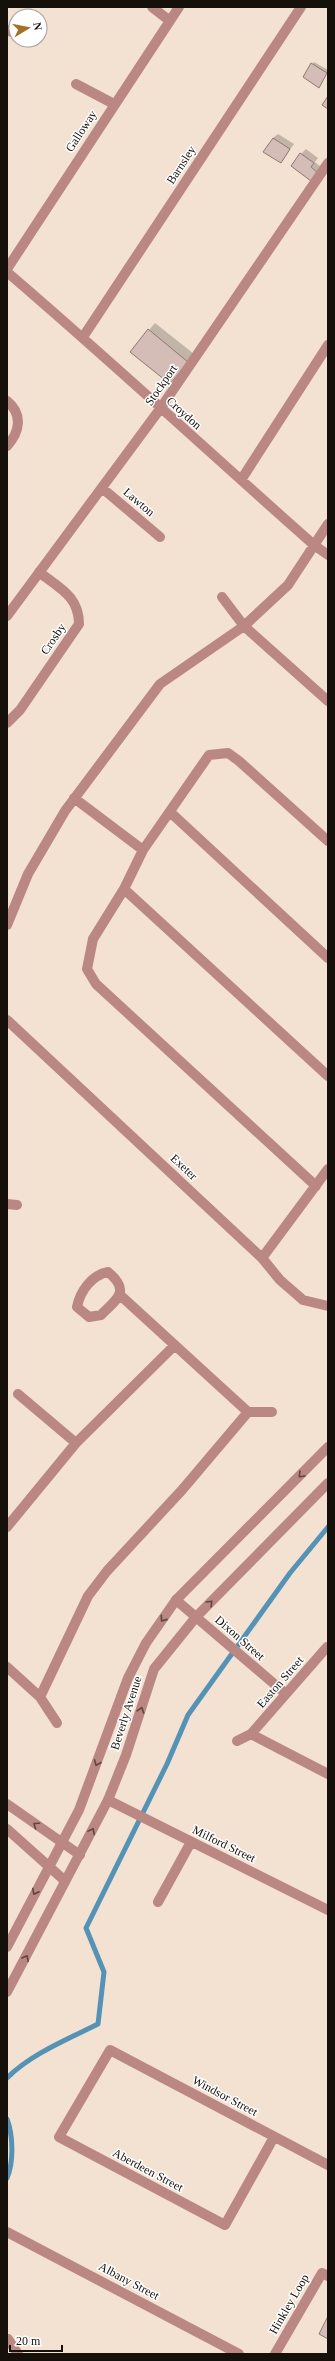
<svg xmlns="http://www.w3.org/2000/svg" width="335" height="2361" viewBox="0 0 335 2361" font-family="'Times New Roman',serif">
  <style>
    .shadow { fill: #0003 }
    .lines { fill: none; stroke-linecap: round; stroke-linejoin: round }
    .stream { stroke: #5492b6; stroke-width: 5 }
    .building { fill: #d5bdb7; stroke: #8e7872 }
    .minor { stroke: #bb8782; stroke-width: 10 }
    .tertiary { stroke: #bb8782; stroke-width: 10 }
    .oneway { stroke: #604641 }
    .labels { text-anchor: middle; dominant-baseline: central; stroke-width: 3; stroke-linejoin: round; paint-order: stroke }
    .street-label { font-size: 12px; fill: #16100b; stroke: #fff }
  </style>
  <rect width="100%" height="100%" fill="#f3e1d1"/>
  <path class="shadow" d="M 314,62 L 328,70 L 321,84 L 312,64 Z
    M 278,134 L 294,144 L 281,162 L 273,138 Z
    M 306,149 L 318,158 L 315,162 L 321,167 L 316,175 L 301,154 Z
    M 155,323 L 194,354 L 170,383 L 149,330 Z"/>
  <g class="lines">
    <path class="stream" d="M 7,2078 C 31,2054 68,2039 98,2024 L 104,1972 L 86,1928 L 167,1764 L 188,1715 L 290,1573 L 328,1527
      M 7,2119 C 13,2135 14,2162 7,2178"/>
  </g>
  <path class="building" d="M 311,63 L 327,73 L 319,88 L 303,77 Z
    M 328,96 L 328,109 L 322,105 Z
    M 273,138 L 290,149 L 281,163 L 263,152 Z
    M 300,153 L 314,163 L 311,167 L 317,172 L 311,181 L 291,166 Z
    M 148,329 L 188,362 L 170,384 L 130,352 Z
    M 328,2316 L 328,2339 L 319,2334 Z"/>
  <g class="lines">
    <path class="minor" d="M 152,7 L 170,21
      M 7,30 L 16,34
      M 76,84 L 114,104
      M 7,269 L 179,7
      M 7,272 C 111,361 211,454 314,545 L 328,555
      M 83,337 L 301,7
      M 7,401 C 23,414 20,432 7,446
      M 241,480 L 328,345
      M 102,488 L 160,537
      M 222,597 L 244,626 L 328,701
      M 7,616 L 160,409 L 328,163
      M 7,723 L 20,710 L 79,624 C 79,596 59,588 39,572
      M 74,798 L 143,850
      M 170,812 L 328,958
      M 124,889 L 328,1076
      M 7,925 L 28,874 L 65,811 L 160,684 L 244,626 L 288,585 L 328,524
      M 7,1020 L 262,1258 L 328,1169
      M 316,1186 L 96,984 L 87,969 L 93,939 L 124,889 L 143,850 L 209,755 L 228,753 L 239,761 L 328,841
      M 7,1204 L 17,1205
      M 262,1258 L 280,1280 L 303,1300 L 328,1306
      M 108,1272 C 131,1291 117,1299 101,1315 L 89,1317 L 77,1307 C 80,1291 92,1275 108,1272 Z
      M 120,1295 L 248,1412
      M 18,1394 L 76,1443
      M 7,1527 L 76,1443 L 175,1345
      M 176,1600 L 286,1694
      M 7,1667 L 40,1697
      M 57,1723 L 40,1697 L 88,1596 L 107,1571 L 182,1490 L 248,1412 L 272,1412
      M 251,1734 L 328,1774
      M 237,1741 L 251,1734 L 327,1647
      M 108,1800 L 328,1910
      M 7,1804 L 80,1855
      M 7,1829 L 64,1880
      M 158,1902 L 191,1842
      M 274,2137 L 225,2225 L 59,2137 L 110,2050 L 328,2165
      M 7,2232 L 239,2354
      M 8,2339 L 18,2354
      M 275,2354 L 322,2273 L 328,2276"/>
    <path class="tertiary" d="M 7,1947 L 79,1810 L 128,1678 L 146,1643 L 176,1600 L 328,1447
      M 7,1992 L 108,1800 L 126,1755 L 154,1669 L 196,1617 L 328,1483"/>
  </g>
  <defs><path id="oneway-chevron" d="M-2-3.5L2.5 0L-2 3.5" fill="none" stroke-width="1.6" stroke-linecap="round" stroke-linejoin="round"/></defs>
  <g class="oneway">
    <use href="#oneway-chevron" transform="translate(301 1475) rotate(135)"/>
    <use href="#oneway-chevron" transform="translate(210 1603) rotate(-45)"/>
    <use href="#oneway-chevron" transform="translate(163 1619) rotate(125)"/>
    <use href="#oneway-chevron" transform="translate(141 1710) rotate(-72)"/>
    <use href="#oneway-chevron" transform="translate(97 1763) rotate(112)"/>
    <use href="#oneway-chevron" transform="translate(36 1825) rotate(-145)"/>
    <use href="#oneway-chevron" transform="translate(92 1831) rotate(-62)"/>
    <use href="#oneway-chevron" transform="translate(35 1892) rotate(117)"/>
    <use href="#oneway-chevron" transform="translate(26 1958) rotate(-61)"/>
  </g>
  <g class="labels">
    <g class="street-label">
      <text transform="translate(81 131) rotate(-57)">Galloway</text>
      <text transform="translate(181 165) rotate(-57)">Barnsley</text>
      <text transform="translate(161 385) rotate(-55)">Stockport</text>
      <text transform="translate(184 413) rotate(42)">Croydon</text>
      <text transform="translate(139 502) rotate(40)">Lawton</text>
      <text transform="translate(53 639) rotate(-56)">Crosby</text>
      <text transform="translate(184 1167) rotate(43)">Exeter</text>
      <text transform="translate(240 1638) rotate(41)">Dixon Street</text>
      <text transform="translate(280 1682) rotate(-49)">Easton Street</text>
      <text transform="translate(126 1713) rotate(-72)">Beverly Avenue</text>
      <text transform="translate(224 1844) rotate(26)">Milford Street</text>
      <text transform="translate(225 2096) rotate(28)">Windsor Street</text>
      <text transform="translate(148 2170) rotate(28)">Aberdeen Street</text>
      <text transform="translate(129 2281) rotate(28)">Albany Street</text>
      <text transform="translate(289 2304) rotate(-60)">Hinkley Loop</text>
    </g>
  </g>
  <rect width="335" height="2361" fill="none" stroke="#16100b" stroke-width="16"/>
  <g transform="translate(28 28) rotate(80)"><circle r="19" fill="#ffffff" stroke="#a29f9d"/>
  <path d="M0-3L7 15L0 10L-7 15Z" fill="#a17125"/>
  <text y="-6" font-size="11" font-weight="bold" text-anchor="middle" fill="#16100b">N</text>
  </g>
  <path d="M10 2345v6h52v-6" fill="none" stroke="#16100b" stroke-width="2"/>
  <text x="16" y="2345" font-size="12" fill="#16100b" stroke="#ffffff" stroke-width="3" paint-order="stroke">20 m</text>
</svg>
